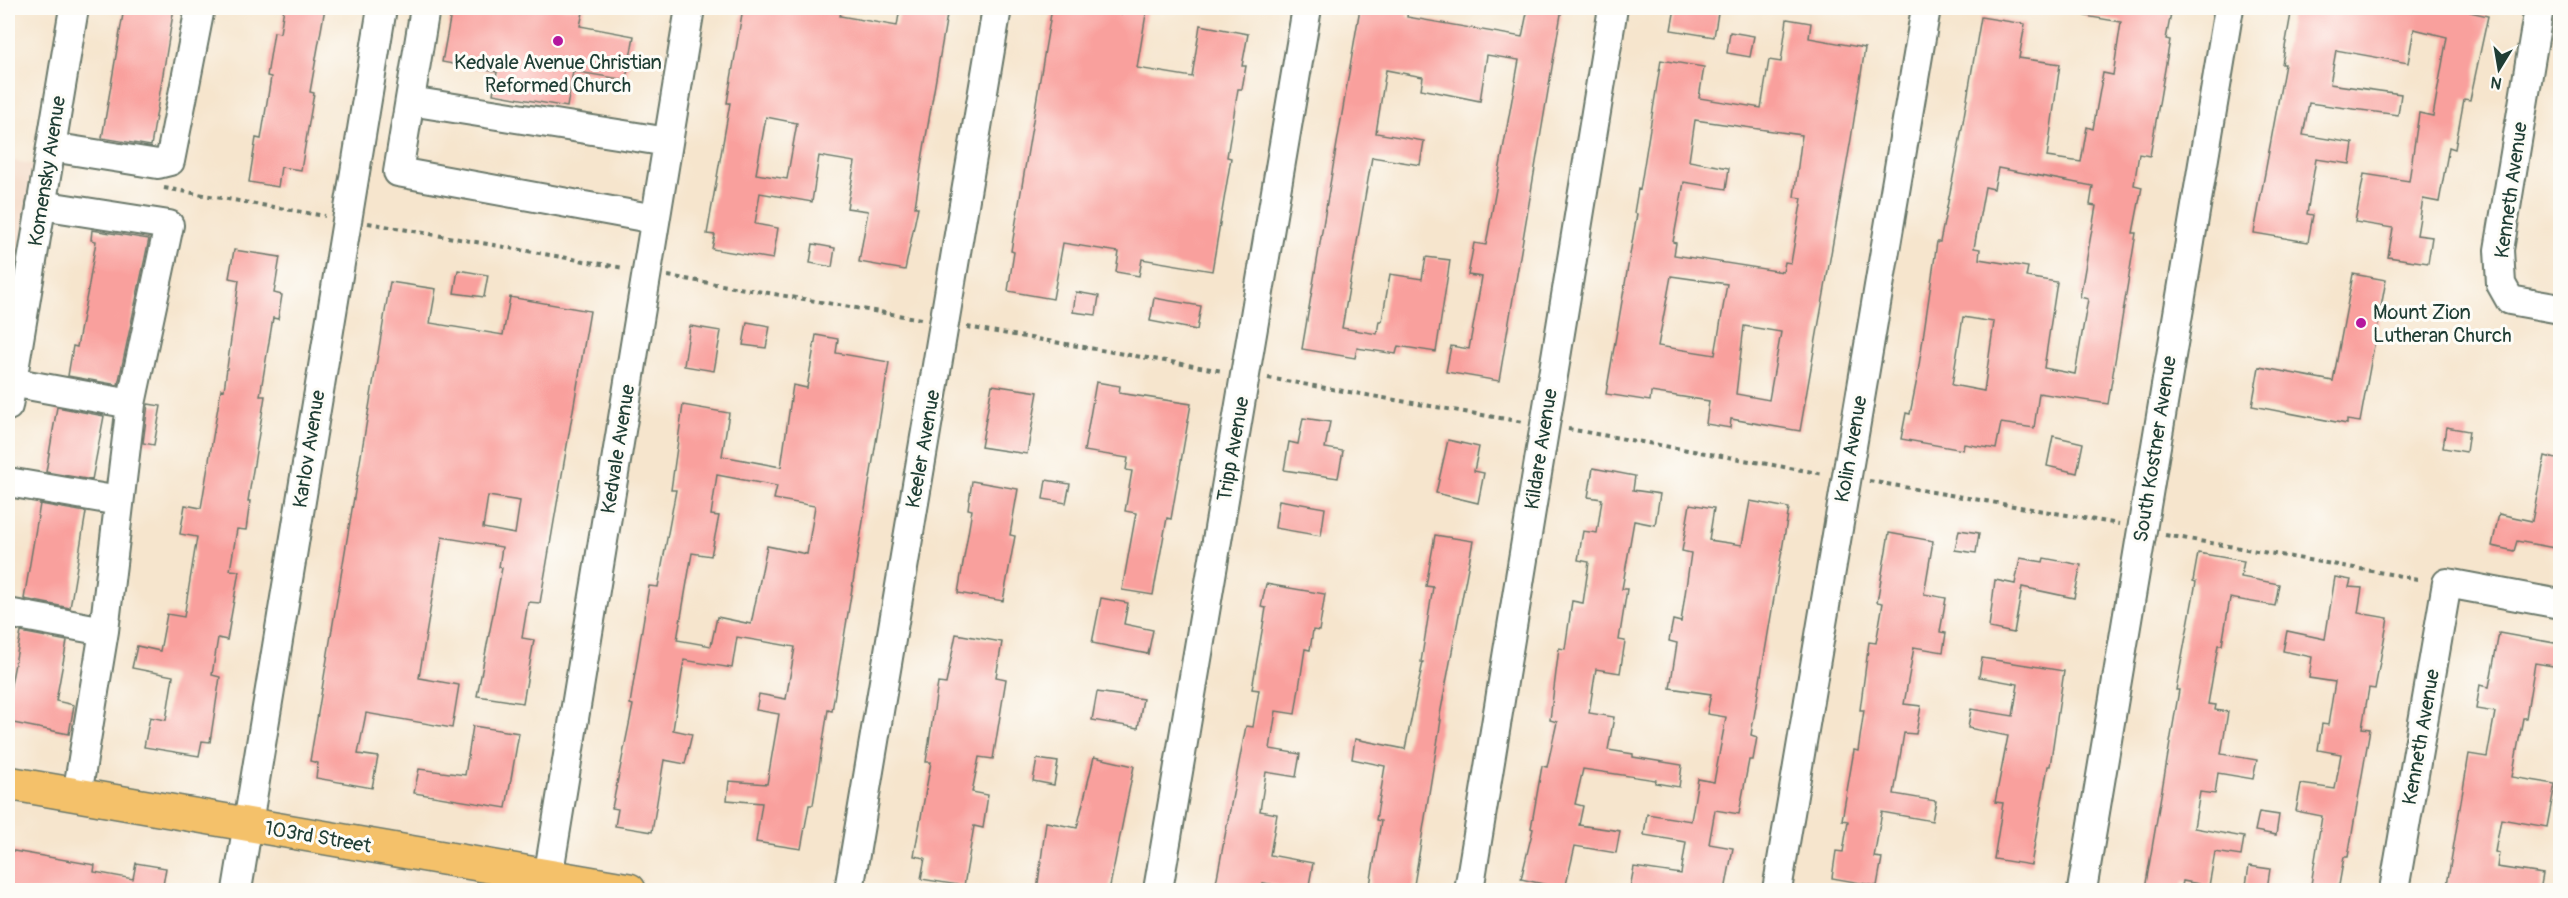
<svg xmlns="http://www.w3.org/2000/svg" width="2568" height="898" viewBox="0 0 2568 898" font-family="Pangolin,sans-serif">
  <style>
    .built { fill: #f3d4bf }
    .building { fill: #f9a09d; fill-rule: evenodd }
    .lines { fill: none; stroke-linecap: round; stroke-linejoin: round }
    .minor-casing { stroke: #6a786a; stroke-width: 32 }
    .major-casing { stroke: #6a786a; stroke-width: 36 }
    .path { stroke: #6a786a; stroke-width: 4; stroke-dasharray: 4.5 4.5; stroke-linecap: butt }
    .minor { stroke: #fff; stroke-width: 28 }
    .major { stroke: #f4c16a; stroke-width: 33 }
    .poi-dot { fill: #b5179e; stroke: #fdfcf7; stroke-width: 2 }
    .labels { text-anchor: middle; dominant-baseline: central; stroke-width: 6; stroke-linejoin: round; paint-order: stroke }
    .poi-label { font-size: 20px; fill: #1f3d34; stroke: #fdfcf7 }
    .street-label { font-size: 20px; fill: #1f3d34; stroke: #fdfcf7 }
  </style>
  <rect width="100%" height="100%" fill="#fdfcf7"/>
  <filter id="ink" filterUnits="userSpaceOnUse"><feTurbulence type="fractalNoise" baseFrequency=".0167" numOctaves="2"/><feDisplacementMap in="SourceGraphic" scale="12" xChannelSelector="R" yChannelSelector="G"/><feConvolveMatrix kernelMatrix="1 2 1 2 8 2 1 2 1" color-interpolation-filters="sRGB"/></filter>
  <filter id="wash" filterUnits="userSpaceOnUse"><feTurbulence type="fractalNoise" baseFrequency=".008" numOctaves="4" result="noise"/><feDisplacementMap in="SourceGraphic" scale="24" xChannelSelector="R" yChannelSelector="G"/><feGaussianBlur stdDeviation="1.35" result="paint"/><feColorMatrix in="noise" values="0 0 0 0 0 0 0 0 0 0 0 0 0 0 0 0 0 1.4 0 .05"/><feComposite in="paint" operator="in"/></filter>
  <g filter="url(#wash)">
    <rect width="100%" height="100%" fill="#f6e5cd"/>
    <path class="built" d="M 8,160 L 35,165 L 8,327 Z"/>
    <g id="blocks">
      <path class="building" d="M 124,8 L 174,8 L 151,146 L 102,138 Z
        M 284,8 L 325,8 L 310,92 L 314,93 L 301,170 L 281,167 L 278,187 L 249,182 L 256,138 L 261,139 L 271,77 L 267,76 L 274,32 L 280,33 Z
        M 452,8 L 584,8 L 580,26 L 634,36 L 626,80 L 573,71 L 567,107 L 493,94 L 497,72 L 442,62 Z
        M 743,8 L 842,8 L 840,16 L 897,26 L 900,8 L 947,15 L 923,154 L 915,207 L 918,207 L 905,270 L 859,262 L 868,211 L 847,208 L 855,162 L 819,156 L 812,202 L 760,193 L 755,224 L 778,228 L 773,259 L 712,249 L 715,235 L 707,234 L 730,103 L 727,103 ZM 766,117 L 797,123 L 787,179 L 756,174 Z
        M 1052,8 L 1087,8 L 1122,14 L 1123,8 L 1147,8 L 1137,68 L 1192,77 L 1200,25 L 1248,34 L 1242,66 L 1246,66 L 1242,89 L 1238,89 L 1227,157 L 1231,158 L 1212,271 L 1142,259 L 1139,276 L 1116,272 L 1119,252 L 1063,243 L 1053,299 L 1008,291 L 1014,252 L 1011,251 Z
        M 1360,8 L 1408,8 L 1407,17 L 1522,37 L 1528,8 L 1562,8 L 1499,381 L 1446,372 L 1451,346 L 1469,349 L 1482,277 L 1468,275 L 1474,243 L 1486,245 L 1519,60 L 1487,55 L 1480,101 L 1421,89 L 1423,77 L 1386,70 L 1376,133 L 1424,141 L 1420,165 L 1372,157 L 1342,328 L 1377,334 L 1379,321 L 1382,321 L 1390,274 L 1422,279 L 1426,257 L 1450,260 L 1436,352 L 1398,346 L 1396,354 L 1357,348 L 1355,358 L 1302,349 Z
        M 1675,8 L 1718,13 L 1714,37 L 1671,30 Z
        M 2086,8 L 2172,8 L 2166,39 L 2170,40 L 2150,156 L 2139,154 L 2134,185 L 2142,187 L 2133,233 L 2136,233 L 2108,404 L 2039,393 L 2034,428 L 2001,423 L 1996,449 L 1964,444 L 1963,450 L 1901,439 L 1906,413 L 1910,414 L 1917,379 L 1937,242 L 1940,242 L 1957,157 L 1981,17 L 2025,24 L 2019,58 L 2060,64 L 2047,157 L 2081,162 L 2087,127 L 2093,129 L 2103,73 L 2113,75 L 2121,22 L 2085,16 ZM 1998,168 L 2093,186 L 2090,205 L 2096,206 L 2080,297 L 2088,299 L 2075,374 L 2044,368 L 2057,282 L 2026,277 L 2028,267 L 1979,259 L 1980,249 L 1974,248 L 1985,187 L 1994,189 ZM 1963,317 L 1994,322 L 1984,391 L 1952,385 Z
        M 2292,8 L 2472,8 L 2470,12 L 2488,16 L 2470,100 L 2464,99 L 2455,149 L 2449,147 L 2439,202 L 2423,199 L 2417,235 L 2432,237 L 2428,263 L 2388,257 L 2393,228 L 2355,222 L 2364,174 L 2409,181 L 2419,113 L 2433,116 L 2447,37 L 2414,29 L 2408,63 L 2336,50 L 2330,84 L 2401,94 L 2398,115 L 2309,103 L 2303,135 L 2353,143 L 2350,164 L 2316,159 L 2307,214 L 2313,215 L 2308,242 L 2254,233 L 2285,64 L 2282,64 Z
        M 1787,19 L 1811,23 L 1809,38 L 1865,48 L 1851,139 L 1800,431 L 1731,419 L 1730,428 L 1706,424 L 1709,401 L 1651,392 L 1650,401 L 1606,394 L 1637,214 L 1634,213 L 1638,189 L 1640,190 L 1661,60 L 1704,67 L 1699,98 L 1761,108 L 1769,60 L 1781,62 ZM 1695,120 L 1802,135 L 1794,197 L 1802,198 L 1791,263 L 1785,262 L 1783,272 L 1674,255 L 1676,243 L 1673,242 L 1684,182 L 1726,189 L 1729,168 L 1689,161 ZM 1671,276 L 1727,284 L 1715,355 L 1658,346 ZM 1744,326 L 1781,332 L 1769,400 L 1736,394 Z
        M 1730,32 L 1754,36 L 1750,57 L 1727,53 Z
        M 92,230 L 149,239 L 118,385 L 68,376 L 73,346 L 77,347 L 89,284 L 96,241 L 91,240 Z
        M 813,244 L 835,248 L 832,267 L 810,263 Z
        M 234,250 L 280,257 L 274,293 L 282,295 L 278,319 L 273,318 L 260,396 L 265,396 L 248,501 L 250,501 L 246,530 L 237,529 L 230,570 L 239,571 L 227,640 L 218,638 L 212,675 L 220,677 L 210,742 L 202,741 L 199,756 L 144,747 L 150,717 L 166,720 L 173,676 L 132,668 L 137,646 L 160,651 L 167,614 L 184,617 L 197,537 L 180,534 L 185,505 L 201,508 L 221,389 L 224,390 L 239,280 L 229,278 Z
        M 458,270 L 488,275 L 484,297 L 454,293 Z
        M 2353,274 L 2386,280 L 2360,422 L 2347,420 L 2347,424 L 2252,406 L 2259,367 L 2333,381 Z
        M 390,282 L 436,289 L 430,323 L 503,335 L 510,297 L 590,311 L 540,603 L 528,602 L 522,638 L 534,640 L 523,703 L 477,696 L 502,568 L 499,567 L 502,547 L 442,537 L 419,678 L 459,685 L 452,728 L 366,713 L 358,754 L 378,757 L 372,788 L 316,778 L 318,763 L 310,761 ZM 488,496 L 520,501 L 515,534 L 483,528 Z
        M 1076,292 L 1099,296 L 1096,315 L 1073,312 Z
        M 1154,298 L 1201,306 L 1197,330 L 1150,321 Z
        M 747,322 L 770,326 L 766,348 L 743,345 Z
        M 690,326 L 721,331 L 714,371 L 684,366 Z
        M 816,335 L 838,339 L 836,353 L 889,362 L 832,711 L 828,710 L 813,805 L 809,805 L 801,849 L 756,842 L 762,803 L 727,800 L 729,781 L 767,784 L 779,714 L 756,710 L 759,694 L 786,699 L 795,647 L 737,637 L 732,668 L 684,660 L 673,730 L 692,734 L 685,764 L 664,760 L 652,832 L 615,826 L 618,809 L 612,808 L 633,705 L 630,704 L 649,586 L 658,587 L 676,490 L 671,490 L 683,405 L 729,413 L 722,456 L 781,467 L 793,385 L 807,388 ZM 717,475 L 777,486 L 774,499 L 815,506 L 807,554 L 767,546 L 751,624 L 717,617 L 711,646 L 677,640 L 692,553 L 711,556 L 719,516 L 711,515 Z
        M 1096,382 L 1120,386 L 1119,393 L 1191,404 L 1171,519 L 1167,518 L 1153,595 L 1122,590 L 1136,513 L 1125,511 L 1132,471 L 1126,470 L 1128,458 L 1084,451 Z
        M 992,385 L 1038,392 L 1027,454 L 981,447 Z
        M 148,404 L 161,406 L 154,445 L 143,443 Z
        M 57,407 L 104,416 L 92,480 L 46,472 Z
        M 1303,418 L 1330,422 L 1325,448 L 1343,451 L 1338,478 L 1284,470 L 1289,442 L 1298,444 Z
        M 2446,427 L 2469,431 L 2466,452 L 2443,448 Z
        M 2053,436 L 2083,443 L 2077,473 L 2047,466 Z
        M 1448,440 L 1479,447 L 1474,471 L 1484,473 L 1478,503 L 1436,493 Z
        M 2545,456 L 2560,460 L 2560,549 L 2517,541 L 2514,551 L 2492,546 L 2499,514 L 2532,521 Z
        M 1593,468 L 1635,476 L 1633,490 L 1660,494 L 1655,525 L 1634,521 L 1622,589 L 1627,589 L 1619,640 L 1625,641 L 1620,673 L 1596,669 L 1589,713 L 1614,717 L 1608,750 L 1633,754 L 1633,757 L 1682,765 L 1679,787 L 1655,783 L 1656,780 L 1583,769 L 1575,804 L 1583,806 L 1579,825 L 1620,831 L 1616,853 L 1575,846 L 1565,889 L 1521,879 L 1533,829 L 1531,828 L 1542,766 L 1547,767 L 1557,722 L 1550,720 L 1559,648 L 1565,649 L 1572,601 L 1583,603 L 1589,562 L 1578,560 L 1583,531 L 1597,533 L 1602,499 L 1588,497 Z
        M 1046,480 L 1070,484 L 1066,503 L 1043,499 Z
        M 972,481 L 1018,489 L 1010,535 L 1015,536 L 1003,601 L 958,593 L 972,510 L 968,509 Z
        M 1279,500 L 1325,508 L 1321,536 L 1275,528 Z
        M 1750,501 L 1789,508 L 1751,735 L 1757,737 L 1753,760 L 1749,760 L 1739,814 L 1715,810 L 1709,844 L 1733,848 L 1725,891 L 1647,891 L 1630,888 L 1634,867 L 1681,874 L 1686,842 L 1644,835 L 1647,814 L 1691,821 L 1698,779 L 1714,782 L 1726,717 L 1707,714 L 1711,694 L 1670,688 L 1677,643 L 1669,641 L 1673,620 L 1681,622 L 1691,553 L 1682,551 L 1690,504 L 1714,508 L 1709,540 L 1742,545 Z
        M 40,504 L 86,512 L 70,608 L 24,599 Z
        M 1959,530 L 1979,533 L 1976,553 L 1955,550 Z
        M 1889,533 L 1933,541 L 1924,594 L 1946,598 L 1940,632 L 1946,633 L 1943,652 L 1914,647 L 1904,704 L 1921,706 L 1916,734 L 1904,733 L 1894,794 L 1936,801 L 1932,821 L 1882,812 L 1874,857 L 1882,858 L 1877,886 L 1832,878 L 1836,851 L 1843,852 L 1848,821 L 1842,820 L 1854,750 L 1858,751 L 1864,710 L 1860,710 L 1869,642 L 1876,643 L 1883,603 L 1877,602 Z
        M 1435,535 L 1473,541 L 1439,720 L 1441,720 L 1413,891 L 1369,891 L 1381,821 L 1376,820 L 1385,766 L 1352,759 L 1355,739 L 1405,749 L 1423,662 L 1421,662 L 1433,587 L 1426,586 Z
        M 2198,553 L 2244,561 L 2241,577 L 2279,584 L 2275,606 L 2230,598 L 2222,645 L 2218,645 L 2208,704 L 2216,705 L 2215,710 L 2228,712 L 2221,754 L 2257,760 L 2253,779 L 2218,773 L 2215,794 L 2200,792 L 2194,828 L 2244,837 L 2241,856 L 2215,852 L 2209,886 L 2183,881 L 2181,891 L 2153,891 L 2145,889 L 2179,690 L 2176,690 L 2196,582 L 2193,581 Z
        M 2020,558 L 2043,562 L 2044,558 L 2081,565 L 2074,598 L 2022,587 L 2014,633 L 1989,628 L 1995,580 L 2015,584 Z
        M 2335,577 L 2351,580 L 2349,587 L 2362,588 L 2358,613 L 2388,618 L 2375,689 L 2369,688 L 2362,728 L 2370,729 L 2348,857 L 2344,857 L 2338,891 L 2310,891 L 2322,816 L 2296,811 L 2301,784 L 2335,789 L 2341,754 L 2318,750 L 2322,724 L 2328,725 L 2335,682 L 2309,678 L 2312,657 L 2283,651 L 2287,631 L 2325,639 Z
        M 1266,584 L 1325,594 L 1319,631 L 1313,630 L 1310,650 L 1305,649 L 1295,714 L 1276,711 L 1270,749 L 1300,754 L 1296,777 L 1266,772 L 1260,811 L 1277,814 L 1270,855 L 1313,863 L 1308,891 L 1263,883 L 1262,891 L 1215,888 L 1246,726 L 1253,727 L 1259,690 L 1252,689 L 1266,608 L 1261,607 Z
        M 1101,598 L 1128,603 L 1124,624 L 1153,630 L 1148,654 L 1092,643 Z
        M 21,632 L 67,641 L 56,701 L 74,705 L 69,734 L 8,722 L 8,700 Z
        M 2499,633 L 2560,644 L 2560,667 L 2535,663 L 2526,718 L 2523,718 L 2512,777 L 2555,784 L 2547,827 L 2501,819 L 2495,852 L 2499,853 L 2497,867 L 2543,874 L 2540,891 L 2446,891 L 2469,754 L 2487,757 L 2495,712 L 2476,709 L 2480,685 L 2489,687 Z
        M 956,634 L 1002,642 L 996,677 L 1006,679 L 993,759 L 979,757 L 972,792 L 988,795 L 983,828 L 974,826 L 964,886 L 921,879 L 925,858 L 914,856 L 931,762 L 926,762 L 938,683 L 946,684 Z
        M 1982,658 L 2064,671 L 2050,766 L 2048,766 L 2031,865 L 1994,859 L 2003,803 L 1995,802 L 2008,736 L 1968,728 L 1971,709 L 2013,716 L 2018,684 L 1979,677 Z
        M 1097,692 L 1143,699 L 1138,728 L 1092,720 Z
        M 473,726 L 519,733 L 506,808 L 414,793 L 419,769 L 465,775 Z
        M 1094,757 L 1134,766 L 1109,891 L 1037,891 L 1046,822 L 1077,828 Z
        M 1037,759 L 1058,762 L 1054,785 L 1033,781 Z
        M 2259,812 L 2279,815 L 2276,835 L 2255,831 Z
        M 8,850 L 95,865 L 94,872 L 133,879 L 136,863 L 166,868 L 162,891 L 8,891 Z
        M 2249,866 L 2270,869 L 2267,889 L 2246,885 Z"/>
    </g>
  </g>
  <g filter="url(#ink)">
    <use href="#blocks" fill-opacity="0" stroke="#6a786a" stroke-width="1.5"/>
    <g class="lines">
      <defs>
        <path id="minor" d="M 425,8 L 398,172 L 655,219
          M 2539,8 L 2499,250 L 2501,284 L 2510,300 L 2560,309
          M 410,101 L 668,142
          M 51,147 L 158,164 L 170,161 L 200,8
          M 41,205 L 169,225 L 131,404 L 104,631 L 77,795
          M 11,382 L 131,404
          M 8,406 L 74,8
          M 8,482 L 119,501
          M 8,613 L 104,631
          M 237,890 L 382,8
          M 546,890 L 690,8
          M 849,890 L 997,8
          M 1158,890 L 1307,8
          M 1469,890 L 1613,8
          M 1777,890 L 1926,8
          M 2082,890 L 2229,8
          M 2394,890 L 2447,583 L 2560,604"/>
        <path id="major" d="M 8,783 L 629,890"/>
      </defs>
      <use href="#minor" class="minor-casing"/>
      <use href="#major" class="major-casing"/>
      <path class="path" d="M 164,188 L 325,216
        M 368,223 L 624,268
        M 668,276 L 921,319
        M 967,327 L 1223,371
        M 1268,378 L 1523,422
        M 1568,429 L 1824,474
        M 1869,481 L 2119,524
        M 2165,535 L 2418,579"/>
      <use href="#minor" class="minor"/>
      <use href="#major" class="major"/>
    </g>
  </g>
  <g class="poi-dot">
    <circle cx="558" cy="41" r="6"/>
    <circle cx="2361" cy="323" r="6"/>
  </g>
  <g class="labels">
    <g class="poi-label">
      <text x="558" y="62">Kedvale Avenue Christian<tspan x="558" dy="23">Reformed Church</tspan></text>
      <text x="2373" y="312" text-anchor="start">Mount Zion<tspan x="2373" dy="23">Lutheran Church</tspan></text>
    </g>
    <g class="street-label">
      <text transform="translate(47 171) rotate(-81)">Komensky Avenue</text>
      <text transform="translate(2511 190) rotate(-82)">Kenneth Avenue</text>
      <text transform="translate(309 449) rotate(-81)">Karlov Avenue</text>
      <text transform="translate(618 449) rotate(-81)">Kedvale Avenue</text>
      <text transform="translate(923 449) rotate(-80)">Keeler Avenue</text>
      <text transform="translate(1233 449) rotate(-80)">Tripp Avenue</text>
      <text transform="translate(1541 449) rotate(-81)">Kildare Avenue</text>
      <text transform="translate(1851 449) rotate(-80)">Kolin Avenue</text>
      <text transform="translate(2155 449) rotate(-81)">South Kostner Avenue</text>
      <text transform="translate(2421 737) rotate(-80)">Kenneth Avenue</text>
      <text transform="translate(318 837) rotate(10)">103rd Street</text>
    </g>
  </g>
  <rect width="2568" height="898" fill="none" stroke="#fdfcf7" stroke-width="30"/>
  <g transform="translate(2499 69) rotate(191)" stroke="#fdfcf7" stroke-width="4.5" paint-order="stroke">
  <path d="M0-4.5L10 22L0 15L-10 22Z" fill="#1f3d34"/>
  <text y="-9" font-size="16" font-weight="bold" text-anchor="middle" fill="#1f3d34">N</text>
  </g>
</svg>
